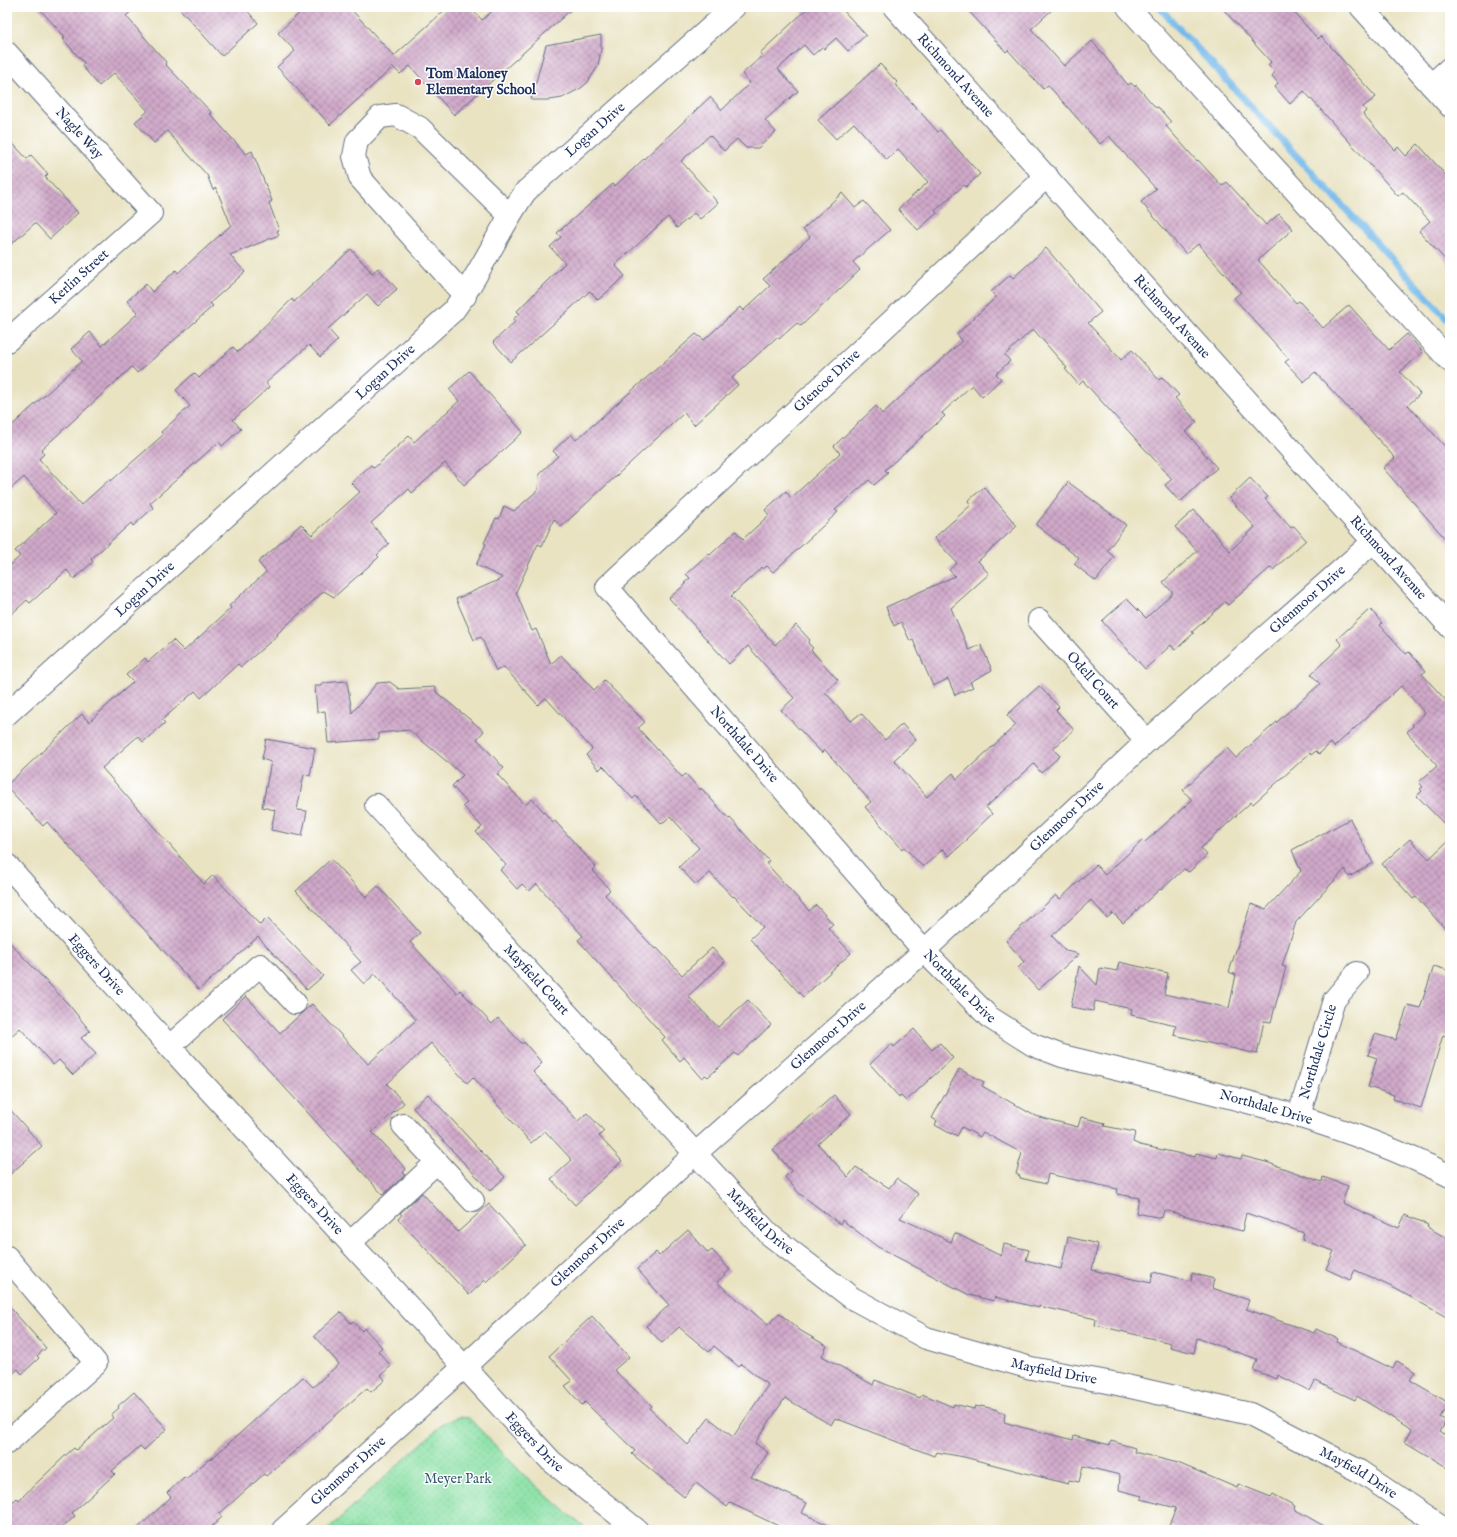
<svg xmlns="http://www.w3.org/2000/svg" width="1457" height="1537" viewBox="0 0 1457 1537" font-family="'IM FELL English',serif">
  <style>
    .park { fill: url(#park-dots); stroke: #528881 }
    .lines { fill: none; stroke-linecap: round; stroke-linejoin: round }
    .stream { stroke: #73b9ea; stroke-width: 7 }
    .building { fill: url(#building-cross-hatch) }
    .minor-casing { stroke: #636e81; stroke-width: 24 }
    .minor { stroke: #fff; stroke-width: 22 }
    .poi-dot { fill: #d1495b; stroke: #fff; stroke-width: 1.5 }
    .labels { text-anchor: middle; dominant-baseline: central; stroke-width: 3; stroke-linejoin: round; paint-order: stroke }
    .poi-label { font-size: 14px; font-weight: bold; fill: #1b2f5e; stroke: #fff; text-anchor: start }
    .street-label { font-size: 14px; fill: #1b2f5e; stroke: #fff }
    .park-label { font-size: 14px; fill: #365b70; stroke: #fff }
  </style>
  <defs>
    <pattern id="park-dots" width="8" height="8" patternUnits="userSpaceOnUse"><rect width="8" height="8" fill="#89e0a4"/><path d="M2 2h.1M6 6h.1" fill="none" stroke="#76c090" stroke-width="1.8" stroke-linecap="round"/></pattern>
    <pattern id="building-cross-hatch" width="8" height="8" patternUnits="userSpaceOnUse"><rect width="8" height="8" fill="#d0a9c9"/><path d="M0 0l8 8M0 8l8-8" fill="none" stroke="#a88aa6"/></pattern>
  </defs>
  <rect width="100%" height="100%" fill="#fff"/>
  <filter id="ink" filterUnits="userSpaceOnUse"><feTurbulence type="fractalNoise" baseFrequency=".025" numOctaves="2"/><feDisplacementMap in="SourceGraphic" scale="8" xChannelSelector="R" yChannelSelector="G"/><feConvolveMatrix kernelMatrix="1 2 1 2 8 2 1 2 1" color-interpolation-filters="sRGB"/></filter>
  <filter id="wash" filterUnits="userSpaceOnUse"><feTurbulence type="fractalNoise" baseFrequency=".012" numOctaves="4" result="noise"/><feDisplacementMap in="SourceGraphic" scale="16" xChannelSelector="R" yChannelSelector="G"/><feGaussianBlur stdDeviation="0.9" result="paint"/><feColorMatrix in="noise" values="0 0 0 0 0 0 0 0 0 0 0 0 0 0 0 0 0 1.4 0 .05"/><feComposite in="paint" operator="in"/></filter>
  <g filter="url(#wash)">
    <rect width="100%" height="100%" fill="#e9e3c2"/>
    <path class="park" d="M 458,1417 L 469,1418 L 523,1474 L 587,1530 L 327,1530 L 444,1423 Z"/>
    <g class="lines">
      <path class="stream" d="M 1159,7 L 1450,322"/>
    </g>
    <g id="blocks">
      <path class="building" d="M 38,7 L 136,7 L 126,16 L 166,62 L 165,64 L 212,113 L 210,114 L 246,154 L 252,151 L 272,201 L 269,203 L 279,230 L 277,231 L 279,235 L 230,255 L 245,272 L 210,303 L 213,306 L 137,373 L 132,367 L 41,450 L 44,454 L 39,459 L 81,505 L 110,479 L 111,481 L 163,435 L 161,432 L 190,406 L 176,390 L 194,373 L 199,378 L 233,347 L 238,352 L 292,299 L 294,302 L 351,249 L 372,273 L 378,268 L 397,289 L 378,306 L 367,294 L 328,329 L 338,340 L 320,357 L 309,345 L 266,383 L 269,387 L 233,420 L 241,429 L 222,446 L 219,442 L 150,503 L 153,508 L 133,526 L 131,523 L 91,559 L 93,562 L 74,579 L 67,570 L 30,603 L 27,600 L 7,618 L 7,568 L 20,556 L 15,551 L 56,513 L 24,477 L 7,492 L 7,430 L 82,361 L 71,349 L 90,332 L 102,346 L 138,313 L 127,301 L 146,284 L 152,292 L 176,270 L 178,273 L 231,225 L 216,188 L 213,190 L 207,175 L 167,131 L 154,143 L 135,122 L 148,111 L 114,73 L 99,86 L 82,66 L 84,63 L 63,39 L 65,37 Z
        M 178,7 L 244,7 L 258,23 L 222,56 Z
        M 306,7 L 349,7 L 394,56 L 448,7 L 470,7 L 482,20 L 497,7 L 574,7 L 454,115 L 410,66 L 400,74 L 393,67 L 330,125 L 277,67 L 295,51 L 278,33 Z
        M 809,7 L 840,7 L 866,35 L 848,51 L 836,38 L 824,49 L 822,47 L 813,55 L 804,45 L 778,69 L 798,91 L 765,120 L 776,132 L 758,148 L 746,148 L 737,139 L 724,151 L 710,135 L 681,161 L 718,203 L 700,219 L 694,213 L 677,228 L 668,217 L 615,265 L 625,276 L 598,300 L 590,291 L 511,362 L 493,342 L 515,322 L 513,319 L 520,314 L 517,311 L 565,263 L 550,247 L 561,237 L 557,233 L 613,184 L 615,186 L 710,97 L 722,110 L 750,83 L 742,74 L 762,56 L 760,53 Z
        M 965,7 L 1055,7 L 1031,29 L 1064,66 L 1092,41 L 1128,85 L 1131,83 L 1135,87 L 1136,85 L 1156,108 L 1158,107 L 1171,122 L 1166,126 L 1197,161 L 1198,160 L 1222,186 L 1227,182 L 1266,225 L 1279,214 L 1293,229 L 1258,260 L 1296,303 L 1299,301 L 1323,328 L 1349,305 L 1389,350 L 1407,334 L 1423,352 L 1400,372 L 1420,394 L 1408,405 L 1450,452 L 1450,544 L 1383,468 L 1395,458 L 1351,409 L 1350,410 L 1315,372 L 1304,382 L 1285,362 L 1289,359 L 1234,298 L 1241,292 L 1198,244 L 1186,254 L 1141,202 L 1156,189 L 1109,136 L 1100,144 L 1048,85 L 1043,89 L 1008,50 L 1006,52 Z
        M 1221,7 L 1289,7 L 1318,39 L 1321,36 L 1376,97 L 1363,107 L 1366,111 L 1363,114 L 1395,150 L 1398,147 L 1406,156 L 1418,144 L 1450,180 L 1450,265 L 1419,231 L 1430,221 L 1403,192 L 1398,196 L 1304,91 L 1290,104 L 1275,87 L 1278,83 L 1272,76 L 1275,72 L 1268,65 L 1271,62 Z
        M 601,35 L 601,50 L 598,66 L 588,82 L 581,88 L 562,98 L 550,100 L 531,100 L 546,45 Z
        M 880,64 L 897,82 L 895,84 L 938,132 L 940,130 L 980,174 L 966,187 L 964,185 L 935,211 L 937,213 L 918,230 L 898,209 L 928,182 L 898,149 L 887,160 L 854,123 L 836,139 L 818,120 Z
        M 7,137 L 27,159 L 31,155 L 48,174 L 45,177 L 78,213 L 50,239 L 35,223 L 7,248 Z
        M 842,193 L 855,208 L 864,201 L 890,230 L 853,262 L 860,270 L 801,326 L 797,323 L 779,339 L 777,337 L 732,378 L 738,385 L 694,425 L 684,413 L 561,527 L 554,519 L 542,546 L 538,544 L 516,592 L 532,631 L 536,629 L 551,664 L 561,655 L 594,690 L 604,680 L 645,722 L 638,728 L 682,777 L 686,774 L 700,790 L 701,788 L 729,819 L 730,818 L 769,861 L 766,863 L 809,911 L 816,905 L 833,924 L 828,928 L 851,953 L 803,997 L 750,939 L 763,927 L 734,896 L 733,897 L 710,873 L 696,885 L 679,867 L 699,848 L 670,816 L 662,824 L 636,796 L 633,799 L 603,766 L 599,770 L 586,755 L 592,749 L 546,698 L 538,705 L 504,667 L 496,671 L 481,637 L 474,640 L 456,599 L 503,578 L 476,565 L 486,544 L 484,543 L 496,518 L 499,519 L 504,506 L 514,511 L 538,490 L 539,474 L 558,456 L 553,451 L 571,434 L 576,440 L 696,334 L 704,340 L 740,307 L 743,311 L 770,286 L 763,279 L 810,237 L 803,229 Z
        M 1046,248 L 1101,312 L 1088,323 L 1121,360 L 1132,350 L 1159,380 L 1162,377 L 1179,395 L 1175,398 L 1197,422 L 1186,432 L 1217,468 L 1180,502 L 1165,485 L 1172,479 L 1083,381 L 1079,385 L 1065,369 L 1067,368 L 1033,329 L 1005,355 L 1010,361 L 996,374 L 1001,379 L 982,397 L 972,385 L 942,413 L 945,416 L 885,470 L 888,473 L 874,485 L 869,480 L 835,510 L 838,512 L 773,572 L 767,566 L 763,569 L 762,567 L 731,596 L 775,645 L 796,625 L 810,640 L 808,643 L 813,648 L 811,650 L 838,680 L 825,692 L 851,721 L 861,713 L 885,740 L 902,724 L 916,740 L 894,760 L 927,797 L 953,773 L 957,779 L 1016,725 L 1007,715 L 1039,686 L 1059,707 L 1056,710 L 1074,730 L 1053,749 L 1060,756 L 1041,773 L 1034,764 L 986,807 L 992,814 L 967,838 L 968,839 L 949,856 L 943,849 L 923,867 L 904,847 L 902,849 L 865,807 L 871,802 L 825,750 L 822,753 L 781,710 L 794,698 L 748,646 L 729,664 L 669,598 L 686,584 L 684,583 L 690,578 L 686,574 L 709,553 L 710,555 L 736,531 L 743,539 L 769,515 L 765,510 L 786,491 L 791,498 L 840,453 L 834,446 L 876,406 L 882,414 L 962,341 L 957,334 L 996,297 L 991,292 L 1010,275 L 1013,278 Z
        M 469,371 L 523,432 L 464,485 L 445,463 L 412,493 L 409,489 L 371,523 L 389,544 L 377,555 L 379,557 L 334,597 L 324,591 L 277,634 L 278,635 L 241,667 L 238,664 L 201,698 L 195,691 L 162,720 L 165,723 L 143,742 L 138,736 L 102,768 L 204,884 L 213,875 L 260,925 L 267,918 L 323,976 L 307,990 L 258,937 L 199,990 L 47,822 L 43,826 L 7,787 L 7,785 L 82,714 L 89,722 L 133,682 L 126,675 L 145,658 L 148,662 L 173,640 L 184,651 L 231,608 L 229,606 L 266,572 L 258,562 L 277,546 L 301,524 L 312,535 L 360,492 L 351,483 L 371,465 L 374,468 L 409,436 L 414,442 L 459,401 L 449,389 Z
        M 1250,478 L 1268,497 L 1265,499 L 1291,528 L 1294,526 L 1306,540 L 1273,570 L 1271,567 L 1228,605 L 1225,602 L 1192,632 L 1194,633 L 1175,650 L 1171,645 L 1145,669 L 1102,621 L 1127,599 L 1146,618 L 1173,593 L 1163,582 L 1197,551 L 1175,527 L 1194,510 L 1230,551 L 1255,527 L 1229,498 Z
        M 1068,482 L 1126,525 L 1107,551 L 1114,557 L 1096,581 L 1074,564 L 1079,558 L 1036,525 Z
        M 984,487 L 1017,526 L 978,561 L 989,574 L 951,608 L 969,650 L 981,645 L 992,670 L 970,682 L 973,687 L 955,695 L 948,679 L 933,686 L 913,640 L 910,641 L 901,622 L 894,626 L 886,607 L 955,576 L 949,570 L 957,563 L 934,538 L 971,505 L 968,501 Z
        M 1370,609 L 1382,623 L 1380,625 L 1406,654 L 1409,652 L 1426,671 L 1422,674 L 1450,705 L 1450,830 L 1417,796 L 1422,791 L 1420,789 L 1423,787 L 1419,782 L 1437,766 L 1407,732 L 1413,726 L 1412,725 L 1425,713 L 1401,686 L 1334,747 L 1331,743 L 1319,754 L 1316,751 L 1311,755 L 1310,753 L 1253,804 L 1251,802 L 1201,848 L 1207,855 L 1189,872 L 1184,869 L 1161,890 L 1160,889 L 1123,923 L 1113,913 L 1107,918 L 1091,900 L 1052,936 L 1066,951 L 1079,954 L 1038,990 L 1018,968 L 1024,962 L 1006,941 L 1056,895 L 1060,899 L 1096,865 L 1105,875 L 1143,840 L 1145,842 L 1192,800 L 1183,790 L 1227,748 L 1236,758 L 1320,684 L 1311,674 L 1342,645 L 1337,639 Z
        M 347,681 L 352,713 L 377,683 L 390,682 L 399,689 L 436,687 L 436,692 L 484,731 L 477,739 L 504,768 L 497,774 L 525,805 L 532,799 L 553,822 L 554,820 L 596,867 L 592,870 L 610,890 L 605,895 L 655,949 L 657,948 L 682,975 L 712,948 L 725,962 L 688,996 L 718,1027 L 748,1000 L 771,1025 L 738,1056 L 735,1053 L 708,1077 L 706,1075 L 702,1078 L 684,1057 L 680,1061 L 662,1040 L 665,1037 L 578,940 L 583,936 L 537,884 L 529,891 L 522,884 L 517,889 L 500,870 L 506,865 L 476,832 L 482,827 L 463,806 L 467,803 L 452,786 L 463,775 L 409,730 L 379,733 L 379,739 L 328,743 L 325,711 L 317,712 L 315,686 L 322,686 L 322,683 Z
        M 266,739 L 315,748 L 310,776 L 304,774 L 297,810 L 307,811 L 302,836 L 271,830 L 275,810 L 262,807 L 271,762 L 262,759 Z
        M 1350,819 L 1373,863 L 1349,877 L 1345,869 L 1296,922 L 1282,966 L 1286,967 L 1271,1022 L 1264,1021 L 1257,1054 L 1174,1035 L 1176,1025 L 1131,1015 L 1132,1009 L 1095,1001 L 1093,1011 L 1071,1007 L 1079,966 L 1097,985 L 1100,968 L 1117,971 L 1119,962 L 1168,973 L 1164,994 L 1229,1008 L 1236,975 L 1229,972 L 1251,904 L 1266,909 L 1301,871 L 1292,850 Z
        M 1410,839 L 1429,859 L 1450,839 L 1450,934 L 1416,897 L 1413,899 L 1382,864 Z
        M 331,859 L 366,897 L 378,886 L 420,933 L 410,942 L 457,993 L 460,990 L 492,1024 L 498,1018 L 522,1044 L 524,1042 L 542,1063 L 533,1072 L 578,1121 L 587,1113 L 604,1131 L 599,1136 L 622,1161 L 575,1205 L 551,1179 L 572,1160 L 545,1131 L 531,1143 L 473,1077 L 467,1083 L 431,1043 L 387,1084 L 404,1103 L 372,1132 L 406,1169 L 403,1173 L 405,1175 L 383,1195 L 222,1019 L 246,996 L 280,1033 L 312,1004 L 368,1064 L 416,1020 L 375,974 L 364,984 L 351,970 L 361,962 L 296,891 Z
        M 7,940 L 70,1006 L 90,1031 L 81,1038 L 96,1054 L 73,1075 L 59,1060 L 53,1065 L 20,1028 L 7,1040 Z
        M 1434,966 L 1450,971 L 1450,1037 L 1443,1035 L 1421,1108 L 1393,1099 L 1394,1095 L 1368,1087 L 1377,1058 L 1368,1055 L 1375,1034 L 1396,1040 L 1408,1005 L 1420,1008 Z
        M 914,1029 L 932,1050 L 940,1043 L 953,1058 L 906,1101 L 900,1095 L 899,1097 L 870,1064 L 892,1044 L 894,1047 Z
        M 959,1069 L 984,1082 L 982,1086 L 1035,1116 L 1078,1127 L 1081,1117 L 1105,1123 L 1104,1126 L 1135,1132 L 1133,1142 L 1140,1145 L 1195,1157 L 1196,1153 L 1217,1158 L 1218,1153 L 1241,1159 L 1242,1156 L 1266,1162 L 1322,1182 L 1323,1177 L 1348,1186 L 1342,1203 L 1399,1228 L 1405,1215 L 1428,1225 L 1427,1227 L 1450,1240 L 1450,1319 L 1394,1288 L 1355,1270 L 1350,1280 L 1326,1269 L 1334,1251 L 1302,1240 L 1304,1233 L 1246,1213 L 1242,1231 L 1164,1210 L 1162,1218 L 1136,1213 L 1139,1198 L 1117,1194 L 1118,1189 L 1048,1174 L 1046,1184 L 1020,1178 L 1020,1176 L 1016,1174 L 1022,1153 L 983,1132 L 980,1137 L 962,1127 L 957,1136 L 952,1133 L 951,1134 L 935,1125 L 937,1121 L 932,1118 Z
        M 428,1094 L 505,1177 L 490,1191 L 413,1108 Z
        M 834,1095 L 851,1114 L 818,1144 L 848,1177 L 856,1167 L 889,1188 L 897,1178 L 918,1194 L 900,1218 L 951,1242 L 955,1233 L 1001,1256 L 1004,1244 L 1029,1250 L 1026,1260 L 1061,1269 L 1068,1237 L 1098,1244 L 1092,1270 L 1151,1283 L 1153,1272 L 1191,1281 L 1192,1273 L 1214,1279 L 1212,1288 L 1249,1300 L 1246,1309 L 1314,1333 L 1316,1329 L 1338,1339 L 1337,1342 L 1393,1369 L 1397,1361 L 1415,1372 L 1410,1380 L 1449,1403 L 1440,1417 L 1446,1421 L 1440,1432 L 1450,1439 L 1450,1469 L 1405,1442 L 1412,1430 L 1357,1396 L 1355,1400 L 1315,1381 L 1310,1391 L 1278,1375 L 1277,1379 L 1253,1370 L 1257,1359 L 1197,1338 L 1194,1353 L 1170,1347 L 1171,1343 L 1095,1325 L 1096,1319 L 1039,1306 L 1039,1308 L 995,1297 L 994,1301 L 969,1295 L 878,1247 L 842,1220 L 840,1224 L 800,1194 L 785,1177 L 791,1171 L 773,1150 Z
        M 7,1106 L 42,1146 L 7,1177 Z
        M 422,1193 L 458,1232 L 489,1204 L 526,1245 L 486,1282 L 485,1280 L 469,1295 L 398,1219 L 402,1215 L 400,1213 Z
        M 688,1230 L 708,1253 L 712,1250 L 730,1270 L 717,1282 L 768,1325 L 779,1313 L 801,1331 L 827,1346 L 822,1356 L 873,1385 L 875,1380 L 920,1398 L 922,1394 L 953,1407 L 954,1404 L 974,1409 L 975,1406 L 980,1407 L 981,1406 L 998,1410 L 998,1412 L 1005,1413 L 1004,1422 L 1021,1427 L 1073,1440 L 1074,1436 L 1110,1445 L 1111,1441 L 1135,1448 L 1134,1452 L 1178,1463 L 1237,1488 L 1238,1484 L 1271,1497 L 1273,1494 L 1295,1506 L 1294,1509 L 1331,1530 L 1182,1530 L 1169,1525 L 1176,1508 L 1141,1499 L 1142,1496 L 1119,1490 L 1120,1475 L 1083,1466 L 1079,1482 L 1069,1480 L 1068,1484 L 964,1457 L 936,1452 L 934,1456 L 835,1418 L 831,1425 L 785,1398 L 755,1443 L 768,1453 L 751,1477 L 807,1503 L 802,1513 L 839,1530 L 787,1530 L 730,1503 L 727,1507 L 696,1483 L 684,1497 L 632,1454 L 635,1451 L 585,1402 L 582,1405 L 565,1386 L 572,1381 L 549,1356 L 592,1316 L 629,1357 L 614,1370 L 652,1406 L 650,1409 L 688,1445 L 709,1418 L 733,1437 L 768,1385 L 742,1364 L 739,1367 L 714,1346 L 709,1352 L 679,1327 L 662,1343 L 646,1326 L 669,1305 L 637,1269 L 656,1252 L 659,1256 Z
        M 7,1304 L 46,1348 L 37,1356 L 39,1358 L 22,1374 L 18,1369 L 7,1379 Z
        M 341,1312 L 351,1323 L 353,1321 L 362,1331 L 364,1328 L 382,1347 L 378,1351 L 391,1366 L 381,1375 L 385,1380 L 371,1392 L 367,1388 L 266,1476 L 264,1474 L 219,1514 L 222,1517 L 208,1530 L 136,1530 L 171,1497 L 167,1493 L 184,1477 L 186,1479 L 209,1459 L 210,1460 L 303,1377 L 313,1387 L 339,1364 L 314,1336 Z
        M 134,1392 L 167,1429 L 144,1450 L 140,1446 L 112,1471 L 115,1474 L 72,1513 L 75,1516 L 60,1530 L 7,1530 L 7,1507 L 17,1498 L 19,1500 L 66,1455 L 74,1448 L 76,1450 L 113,1418 L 111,1415 L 119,1408 L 118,1406 Z"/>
    </g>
  </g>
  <g filter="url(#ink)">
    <use href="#blocks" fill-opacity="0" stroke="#636e81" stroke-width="1"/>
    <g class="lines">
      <defs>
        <g id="minor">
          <path id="s1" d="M 894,7 L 1450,627"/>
          <path d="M 1128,7 L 1450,361"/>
          <path d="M 1361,7 L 1450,106"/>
          <path id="s2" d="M 7,53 L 151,213 L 7,341"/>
          <path d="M 1431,85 L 1450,68"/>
          <path id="s3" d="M 1047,176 L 607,587 L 924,951 L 989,1017 L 1033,1045 L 1062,1056 C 1192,1088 1330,1115 1450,1176"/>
          <path d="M 465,296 L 360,178 L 354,156 L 357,141 L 380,117 L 396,115 L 420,128 L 509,215"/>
          <path id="s4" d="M 1039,620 L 1147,741"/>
          <path id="s5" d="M 7,714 L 453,311 C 481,273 499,229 526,191 L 734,7"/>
          <path id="s6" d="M 376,805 L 770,1235 L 852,1298 L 926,1338 L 1031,1368 L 1113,1383 L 1250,1414 L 1359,1471 L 1447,1530"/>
          <path id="s7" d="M 7,865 L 187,1066 L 551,1461 L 637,1530"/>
          <path d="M 170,1046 L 260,965 L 295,1003"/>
          <path id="s8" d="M 1299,1115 L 1334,1000 L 1357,973"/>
          <path d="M 403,1125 L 473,1201"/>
          <path d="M 351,1242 L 437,1162"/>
          <path d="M 7,1257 L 96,1363 L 7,1443"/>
          <path id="s9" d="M 283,1530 L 465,1366 L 696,1153 L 924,951 L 1147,741 L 1373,542"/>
        </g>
      </defs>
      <use href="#minor" class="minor-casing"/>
      <use href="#minor" class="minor"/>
    </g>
  </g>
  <circle class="poi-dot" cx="418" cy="82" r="4"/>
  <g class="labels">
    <g class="poi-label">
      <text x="426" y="74">Tom Maloney<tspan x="426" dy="16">Elementary School</tspan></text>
    </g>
    <g class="street-label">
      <text stroke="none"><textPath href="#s1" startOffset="92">Richmond Avenue</textPath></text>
      <text stroke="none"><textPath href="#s5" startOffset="834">Logan Drive</textPath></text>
      <text stroke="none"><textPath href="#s2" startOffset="108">Nagle Way</textPath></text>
      <text transform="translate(79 277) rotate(-42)">Kerlin Street</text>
      <text stroke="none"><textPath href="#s1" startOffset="416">Richmond Avenue</textPath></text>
      <text stroke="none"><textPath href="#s5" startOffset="510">Logan Drive</textPath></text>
      <text transform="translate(827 381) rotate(-43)">Glencoe Drive</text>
      <text stroke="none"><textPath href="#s1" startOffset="740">Richmond Avenue</textPath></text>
      <text stroke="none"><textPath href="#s5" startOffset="186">Logan Drive</textPath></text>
      <text stroke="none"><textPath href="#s9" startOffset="1384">Glenmoor Drive</textPath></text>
      <text stroke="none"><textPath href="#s4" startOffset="81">Odell Court</textPath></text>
      <text stroke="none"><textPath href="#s3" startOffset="811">Northdale Drive</textPath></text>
      <text stroke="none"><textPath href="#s9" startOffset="1060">Glenmoor Drive</textPath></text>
      <text stroke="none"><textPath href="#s7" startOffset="134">Eggers Drive</textPath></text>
      <text stroke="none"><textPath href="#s6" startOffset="237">Mayfield Court</textPath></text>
      <text stroke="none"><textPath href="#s3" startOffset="1135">Northdale Drive</textPath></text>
      <text stroke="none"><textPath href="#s9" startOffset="736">Glenmoor Drive</textPath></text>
      <text stroke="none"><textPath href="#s8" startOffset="66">Northdale Circle</textPath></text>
      <text stroke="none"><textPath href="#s3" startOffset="1471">Northdale Drive</textPath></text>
      <text stroke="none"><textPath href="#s7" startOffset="458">Eggers Drive</textPath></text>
      <text stroke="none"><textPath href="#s6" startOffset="567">Mayfield Drive</textPath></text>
      <text stroke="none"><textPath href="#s9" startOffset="412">Glenmoor Drive</textPath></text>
      <text stroke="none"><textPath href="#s6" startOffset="903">Mayfield Drive</textPath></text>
      <text stroke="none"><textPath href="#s7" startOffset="782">Eggers Drive</textPath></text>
      <text stroke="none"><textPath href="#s9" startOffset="88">Glenmoor Drive</textPath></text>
      <text stroke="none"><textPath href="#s6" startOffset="1227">Mayfield Drive</textPath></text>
    </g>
    <g class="park-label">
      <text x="458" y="1479">Meyer Park</text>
    </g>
  </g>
  <rect width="1457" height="1537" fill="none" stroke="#fff" stroke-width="24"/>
</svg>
